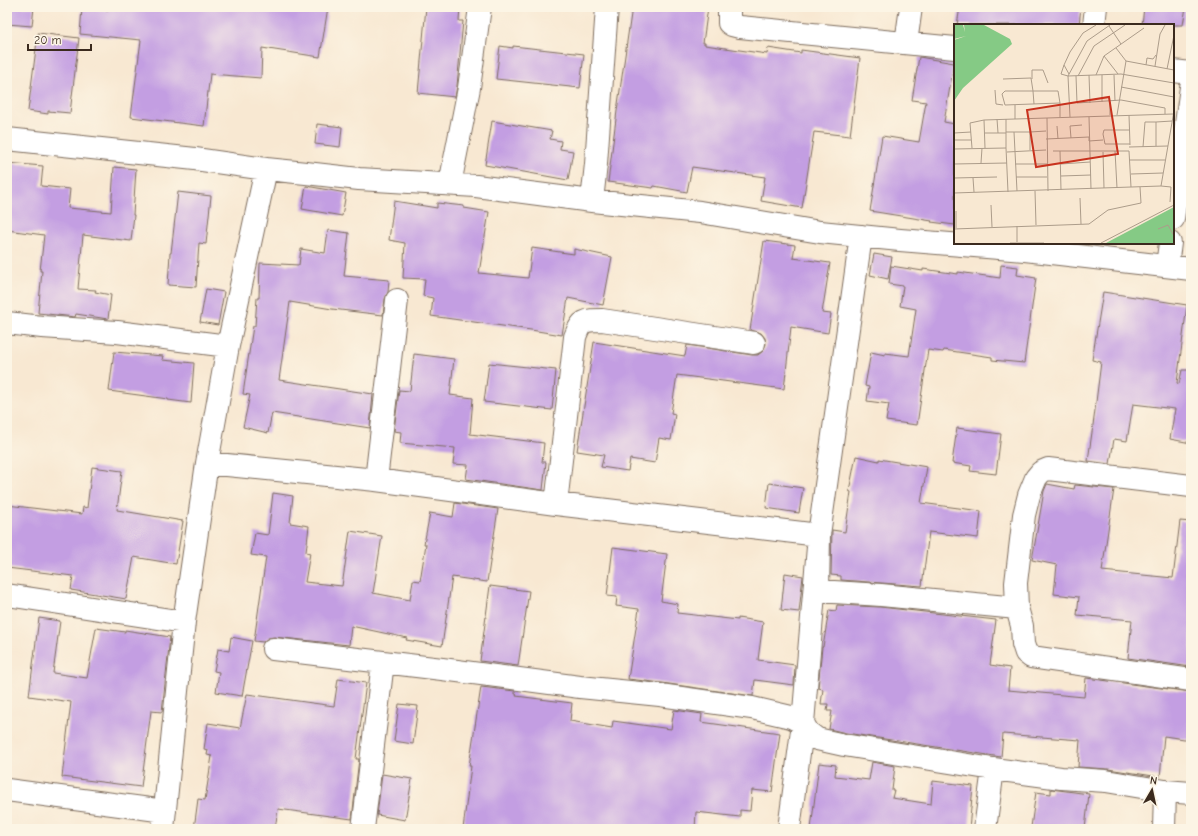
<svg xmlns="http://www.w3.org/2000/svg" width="1198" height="836" viewBox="0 0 1198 836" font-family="'Comic Neue',sans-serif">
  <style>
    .building { fill: #c39ee2 }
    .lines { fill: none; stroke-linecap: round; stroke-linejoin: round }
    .minor-casing { stroke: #7d6c5d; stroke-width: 24 }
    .minor { stroke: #fff; stroke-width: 22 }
    .inset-road { fill: none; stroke: #ac9c8a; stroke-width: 1 }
    .view { fill: #c8321e; fill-opacity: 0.15; stroke: #c8321e; stroke-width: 2 }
    .inset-edge { fill: none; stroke: #3b2a1e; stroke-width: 2 }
  </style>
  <rect width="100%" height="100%" fill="#fcf5e5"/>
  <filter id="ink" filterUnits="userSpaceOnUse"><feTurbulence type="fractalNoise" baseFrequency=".025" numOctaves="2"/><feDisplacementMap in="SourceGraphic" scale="8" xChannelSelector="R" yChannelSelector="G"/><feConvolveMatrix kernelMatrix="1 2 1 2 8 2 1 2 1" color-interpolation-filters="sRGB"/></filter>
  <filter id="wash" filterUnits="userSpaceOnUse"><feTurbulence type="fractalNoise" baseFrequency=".012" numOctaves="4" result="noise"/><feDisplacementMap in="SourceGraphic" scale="16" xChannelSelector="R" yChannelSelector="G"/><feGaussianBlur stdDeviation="0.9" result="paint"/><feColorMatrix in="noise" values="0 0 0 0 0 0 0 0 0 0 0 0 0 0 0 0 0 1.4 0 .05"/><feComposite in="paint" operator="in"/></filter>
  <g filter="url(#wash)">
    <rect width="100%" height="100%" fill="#f8e8d2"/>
    <g id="blocks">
      <path class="building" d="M 7,7 L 34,7 L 32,26 L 7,24 Z
        M 108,7 L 328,7 L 320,57 L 262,48 L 261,78 L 210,74 L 204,126 L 131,117 L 141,40 L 80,34 L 82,8 L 108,10 Z
        M 426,7 L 460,7 L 459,21 L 463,21 L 457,86 L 455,97 L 418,93 Z
        M 632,7 L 708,7 L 703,43 L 705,43 L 705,45 L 767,54 L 768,48 L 801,53 L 801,50 L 860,58 L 850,136 L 814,132 L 802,208 L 761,201 L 765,177 L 692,167 L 687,192 L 654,186 L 653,188 L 608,182 L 617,111 Z
        M 960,7 L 1081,7 L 1079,25 L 957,25 Z
        M 1144,7 L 1186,7 L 1183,25 L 1142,25 Z
        M 38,33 L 79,38 L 70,113 L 48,111 L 48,114 L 28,111 Z
        M 500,46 L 513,48 L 513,46 L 584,54 L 580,88 L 496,79 Z
        M 919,57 L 954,63 L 944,122 L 955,124 L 955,225 L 931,222 L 932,221 L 870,211 L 882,136 L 919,142 L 926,102 L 912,100 Z
        M 492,121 L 552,131 L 550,139 L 561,141 L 560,149 L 573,151 L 568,180 L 485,165 Z
        M 317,124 L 342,127 L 340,147 L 315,144 Z
        M 7,163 L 43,166 L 41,186 L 70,189 L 68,208 L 111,212 L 114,167 L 136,169 L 133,215 L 134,215 L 131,241 L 83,235 L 78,289 L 96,290 L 95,292 L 111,295 L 108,319 L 76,314 L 75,317 L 38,313 L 42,271 L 40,271 L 44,235 L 7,230 Z
        M 306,186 L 346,193 L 342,216 L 302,209 Z
        M 178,192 L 211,196 L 206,244 L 199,243 L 196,287 L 168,285 L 170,253 L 171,253 Z
        M 394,201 L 437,208 L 437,203 L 464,206 L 464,208 L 489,212 L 479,273 L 528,278 L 532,248 L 574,254 L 574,249 L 612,257 L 603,305 L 568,298 L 562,335 L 531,330 L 431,316 L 433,298 L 423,296 L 425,279 L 403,278 L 405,243 L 389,240 Z
        M 328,230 L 349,233 L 344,276 L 389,280 L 388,292 L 385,299 L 383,315 L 332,309 L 290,302 L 279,380 L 373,394 L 370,428 L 272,413 L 268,433 L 243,427 L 250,395 L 243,394 L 253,326 L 255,326 L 257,298 L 259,298 L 260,263 L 299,265 L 301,249 L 325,253 Z
        M 764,241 L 795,245 L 793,258 L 830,263 L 822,313 L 831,314 L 828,333 L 791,327 L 784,389 L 677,375 L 671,413 L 675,414 L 671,440 L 659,438 L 655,463 L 630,459 L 628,471 L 601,467 L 604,455 L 577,451 L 594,342 L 685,356 L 687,345 L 752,355 L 758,355 L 763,351 L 766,344 L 765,338 L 761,333 L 750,330 Z
        M 874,254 L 892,257 L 888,279 L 870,275 Z
        M 1001,265 L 1018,267 L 1017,275 L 1036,278 L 1024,363 L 992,360 L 992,357 L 944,350 L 943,352 L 928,350 L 917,425 L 886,421 L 889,404 L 867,401 L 869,387 L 865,386 L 871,352 L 885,355 L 885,353 L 909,356 L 916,309 L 900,306 L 903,286 L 889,284 L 891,266 L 923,271 L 923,269 L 958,274 L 958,272 L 1000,278 Z
        M 206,289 L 224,292 L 218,325 L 200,322 Z
        M 1103,292 L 1187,305 L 1177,383 L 1179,384 L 1182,370 L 1191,370 L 1191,443 L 1170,439 L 1175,409 L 1133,404 L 1127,441 L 1114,439 L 1110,464 L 1088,461 L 1094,418 L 1101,362 L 1092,360 Z
        M 114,352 L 163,356 L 162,360 L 194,363 L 191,403 L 168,400 L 168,399 L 109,391 Z
        M 414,354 L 454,359 L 450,395 L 473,398 L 470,434 L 544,443 L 542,462 L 546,462 L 543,490 L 466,479 L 468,465 L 453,464 L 455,448 L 400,443 L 401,432 L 394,431 L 399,390 L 410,391 Z
        M 489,363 L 556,370 L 552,410 L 484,402 Z
        M 957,428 L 1001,434 L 996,474 L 970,471 L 971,466 L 952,463 Z
        M 856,456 L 879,461 L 879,459 L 927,467 L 921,503 L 981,511 L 978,538 L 929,532 L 922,586 L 841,580 L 841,576 L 831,575 L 832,530 L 845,532 L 851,492 L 849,491 Z
        M 92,467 L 122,471 L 117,510 L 183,521 L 176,564 L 134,557 L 126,599 L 71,590 L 73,576 L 7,568 L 7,505 L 82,514 L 83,507 L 87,508 Z
        M 769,483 L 803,488 L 799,513 L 766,508 Z
        M 1047,484 L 1074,489 L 1075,485 L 1114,489 L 1102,571 L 1173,578 L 1180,521 L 1191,522 L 1191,564 L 1189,580 L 1191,580 L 1191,667 L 1128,658 L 1132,620 L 1077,615 L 1079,597 L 1054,594 L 1057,565 L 1032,560 L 1044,491 Z
        M 273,493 L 293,496 L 290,523 L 309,526 L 306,552 L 310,553 L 305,582 L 342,586 L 350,531 L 382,536 L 373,593 L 410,600 L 413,580 L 420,581 L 426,544 L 424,544 L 430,513 L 453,517 L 455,503 L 498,509 L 487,582 L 452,577 L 442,646 L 406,640 L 407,638 L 351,626 L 349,645 L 274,637 L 268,638 L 263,642 L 254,641 L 266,557 L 251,555 L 255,533 L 268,535 Z
        M 613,547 L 667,554 L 661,601 L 678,604 L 677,613 L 738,620 L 738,618 L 763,622 L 758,660 L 795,665 L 794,685 L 755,680 L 753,696 L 662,683 L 628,679 L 639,609 L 616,606 L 617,597 L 607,596 Z
        M 785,573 L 803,576 L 799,612 L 781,610 Z
        M 490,586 L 529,591 L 518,666 L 480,661 Z
        M 837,605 L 880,607 L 996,620 L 990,665 L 1010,668 L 1008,690 L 1084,697 L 1086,678 L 1191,692 L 1191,740 L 1164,736 L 1160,777 L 1108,769 L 1078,767 L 1080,740 L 1003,734 L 1001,757 L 846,733 L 829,729 L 832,711 L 827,711 L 828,704 L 821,704 L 823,689 L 818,688 L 822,647 L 823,647 L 829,610 L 836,611 Z
        M 39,618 L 60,621 L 53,673 L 87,678 L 96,628 L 125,632 L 125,630 L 170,637 L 162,712 L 151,711 L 141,787 L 62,777 L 71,702 L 29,696 Z
        M 231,637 L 252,641 L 242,696 L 216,692 L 219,672 L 214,671 L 218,649 L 229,651 Z
        M 338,679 L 366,683 L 356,759 L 359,759 L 352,819 L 278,809 L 275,829 L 194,829 L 198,799 L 205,800 L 212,756 L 207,755 L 208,750 L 204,749 L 208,723 L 240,728 L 247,694 L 334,706 Z
        M 481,687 L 515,691 L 515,694 L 517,694 L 516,696 L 572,703 L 570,721 L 612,728 L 613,721 L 671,729 L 674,710 L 702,714 L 701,722 L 780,733 L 772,792 L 752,790 L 750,811 L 740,810 L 740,817 L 696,812 L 695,829 L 463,829 L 471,766 L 469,766 Z
        M 399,704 L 418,706 L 413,744 L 394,741 Z
        M 872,762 L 895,766 L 892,790 L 894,790 L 892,798 L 931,804 L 933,781 L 973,786 L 969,829 L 811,829 L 819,763 L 836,765 L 835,776 L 869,780 Z
        M 382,774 L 412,779 L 405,820 L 377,815 Z
        M 1051,789 L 1089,794 L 1085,829 L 1043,829 L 1031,827 L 1036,792 L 1051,794 Z"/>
    </g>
  </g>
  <g filter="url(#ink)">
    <use href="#blocks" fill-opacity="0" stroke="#7d6c5d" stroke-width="1"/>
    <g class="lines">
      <defs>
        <path id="minor" d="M 729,7 L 729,23 L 732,25 L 740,27 L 955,48
          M 1094,25 L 1096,7
          M 906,43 L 911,7
          M 1173,71 L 1191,73
          M 7,139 L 195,159 L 266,169
          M 450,184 L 469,88 L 480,7
          M 592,201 L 596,164 L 607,7
          M 1173,219 L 1191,87
          M 1167,266 L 1170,243
          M 7,323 L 42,327 L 117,332 L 228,346
          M 207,463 L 376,480 L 556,504 L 819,535 L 818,591 L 881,595 L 1017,608
          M 376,480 L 397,300
          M 1191,486 L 1048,469 L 1041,472 L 1036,478 L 1029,495 L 1024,515 L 1016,583 L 1017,608 L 1022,626 L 1023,644 L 1026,653 L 1031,657 L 1191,680
          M 556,504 L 575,337 C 581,320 585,320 602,320 L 754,343
          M 7,595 L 184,622
          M 273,649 L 442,669 L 580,687 L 660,695 L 752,708 L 791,717 L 803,723 L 808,732 L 817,739 L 844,745 L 993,769 L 1061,778 L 1106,781 L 1165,791 L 1191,793
          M 7,790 L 165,811
          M 163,829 L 184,622 L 207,463 L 228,346 L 266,169 L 306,173 L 359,179 L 476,186 L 592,201 L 700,212 L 820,232 L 900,240 L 1025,250 L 1191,269
          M 363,829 L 383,662
          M 789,829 L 803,723 L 819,535 L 861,236
          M 985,829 L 993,769
          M 1164,829 L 1165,791"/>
      </defs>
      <use href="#minor" class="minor-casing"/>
      <use href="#minor" class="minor"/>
    </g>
  </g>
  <g transform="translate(954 24)">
    <rect width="220" height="220" fill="#f8e8d2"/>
    <path d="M 0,1 L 9,1 L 11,8 L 10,1 L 30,1 L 56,15 L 58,20 L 9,64 L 0,77 L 0,16 L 12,12 L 0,15 ZM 220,183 L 220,219 L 152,219 Z" fill="#85ca85"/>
    <path class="inset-road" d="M 155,2 L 167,20M 162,24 L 172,37 L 220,46M 150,32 L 164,50M 110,41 L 107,50 L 114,52 L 167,50 L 220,59M 192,41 L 193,34 L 199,35 L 202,31M 201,42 L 206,10 L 211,1M 213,45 L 220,11M 115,50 L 110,41 L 116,28 L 129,9 L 142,1M 135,51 L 136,79M 142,51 L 150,32 L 190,4M 148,51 L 148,78M 160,51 L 161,77M 122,52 L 123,79 L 167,76 L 211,84 L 211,90M 124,52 L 140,22 L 171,1M 49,55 L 77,54 L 79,67 L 104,67 L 106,79M 78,55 L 78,46 L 89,46 L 94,59M 167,63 L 220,73M 41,66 L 42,80 L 49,81M 156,78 L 156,91M 80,80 L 79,67 L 51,67 L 48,70 L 51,81 L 106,79 L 106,93M 61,81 L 61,95M 163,91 L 172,37M 175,91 L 176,121M 116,93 L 114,52 L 133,17 L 156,1M 135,93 L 137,165M 43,95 L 44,109M 52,95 L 52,124M 202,98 L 218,97M 103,102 L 104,115M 175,106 L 150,106 L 149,110 L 151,120 L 176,120M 52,108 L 76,108M 60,108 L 63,167M 0,109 L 17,108M 31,109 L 52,109M 117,114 L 116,102 L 128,101M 92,115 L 135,113 L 135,117 L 149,116M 0,116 L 17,116M 175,123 L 214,122M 189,123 L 191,98 L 202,98 L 202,122M 18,124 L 16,99 L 30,96M 31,124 L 30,96 L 93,94M 0,125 L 52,124 L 54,168M 76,126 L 76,108 L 92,107M 99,127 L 175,127 L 177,163M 106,127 L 107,166M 161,127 L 163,164M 53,128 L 92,126M 149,128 L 150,164M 176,136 L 211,136M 27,139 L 28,124M 0,140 L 53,139M 61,140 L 93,140M 107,140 L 136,138M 177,150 L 209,149M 107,152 L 137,151M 62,153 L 93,153M 0,154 L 43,153M 19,154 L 20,168M 207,162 L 220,87M 81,167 L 82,201M 94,167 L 93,94 L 219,90M 0,169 L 207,162 L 217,163 L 216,178M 126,174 L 127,200M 37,181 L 38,203M 2,187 L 2,204M 63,202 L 63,218M 0,205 L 135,200 L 154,186 L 187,179 L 186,163M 204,205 L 214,201 L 220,212M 56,219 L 90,219M 147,219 L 220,181"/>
    <path class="view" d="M 155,73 L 164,130 L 82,143 L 73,86 Z"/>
    <rect width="220" height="220" class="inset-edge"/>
  </g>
  <rect width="1198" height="836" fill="none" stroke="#fcf5e5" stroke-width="24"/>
  <g transform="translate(1152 790) rotate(9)" stroke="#fcf5e5" stroke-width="3" paint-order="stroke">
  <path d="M0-3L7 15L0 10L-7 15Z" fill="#3b2a1e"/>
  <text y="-6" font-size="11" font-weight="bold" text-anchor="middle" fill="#3b2a1e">N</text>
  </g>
  <path d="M28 44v6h63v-6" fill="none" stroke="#3b2a1e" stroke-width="2"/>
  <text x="34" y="44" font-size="12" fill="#3b2a1e" stroke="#fcf5e5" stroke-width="3" paint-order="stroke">20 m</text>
</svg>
